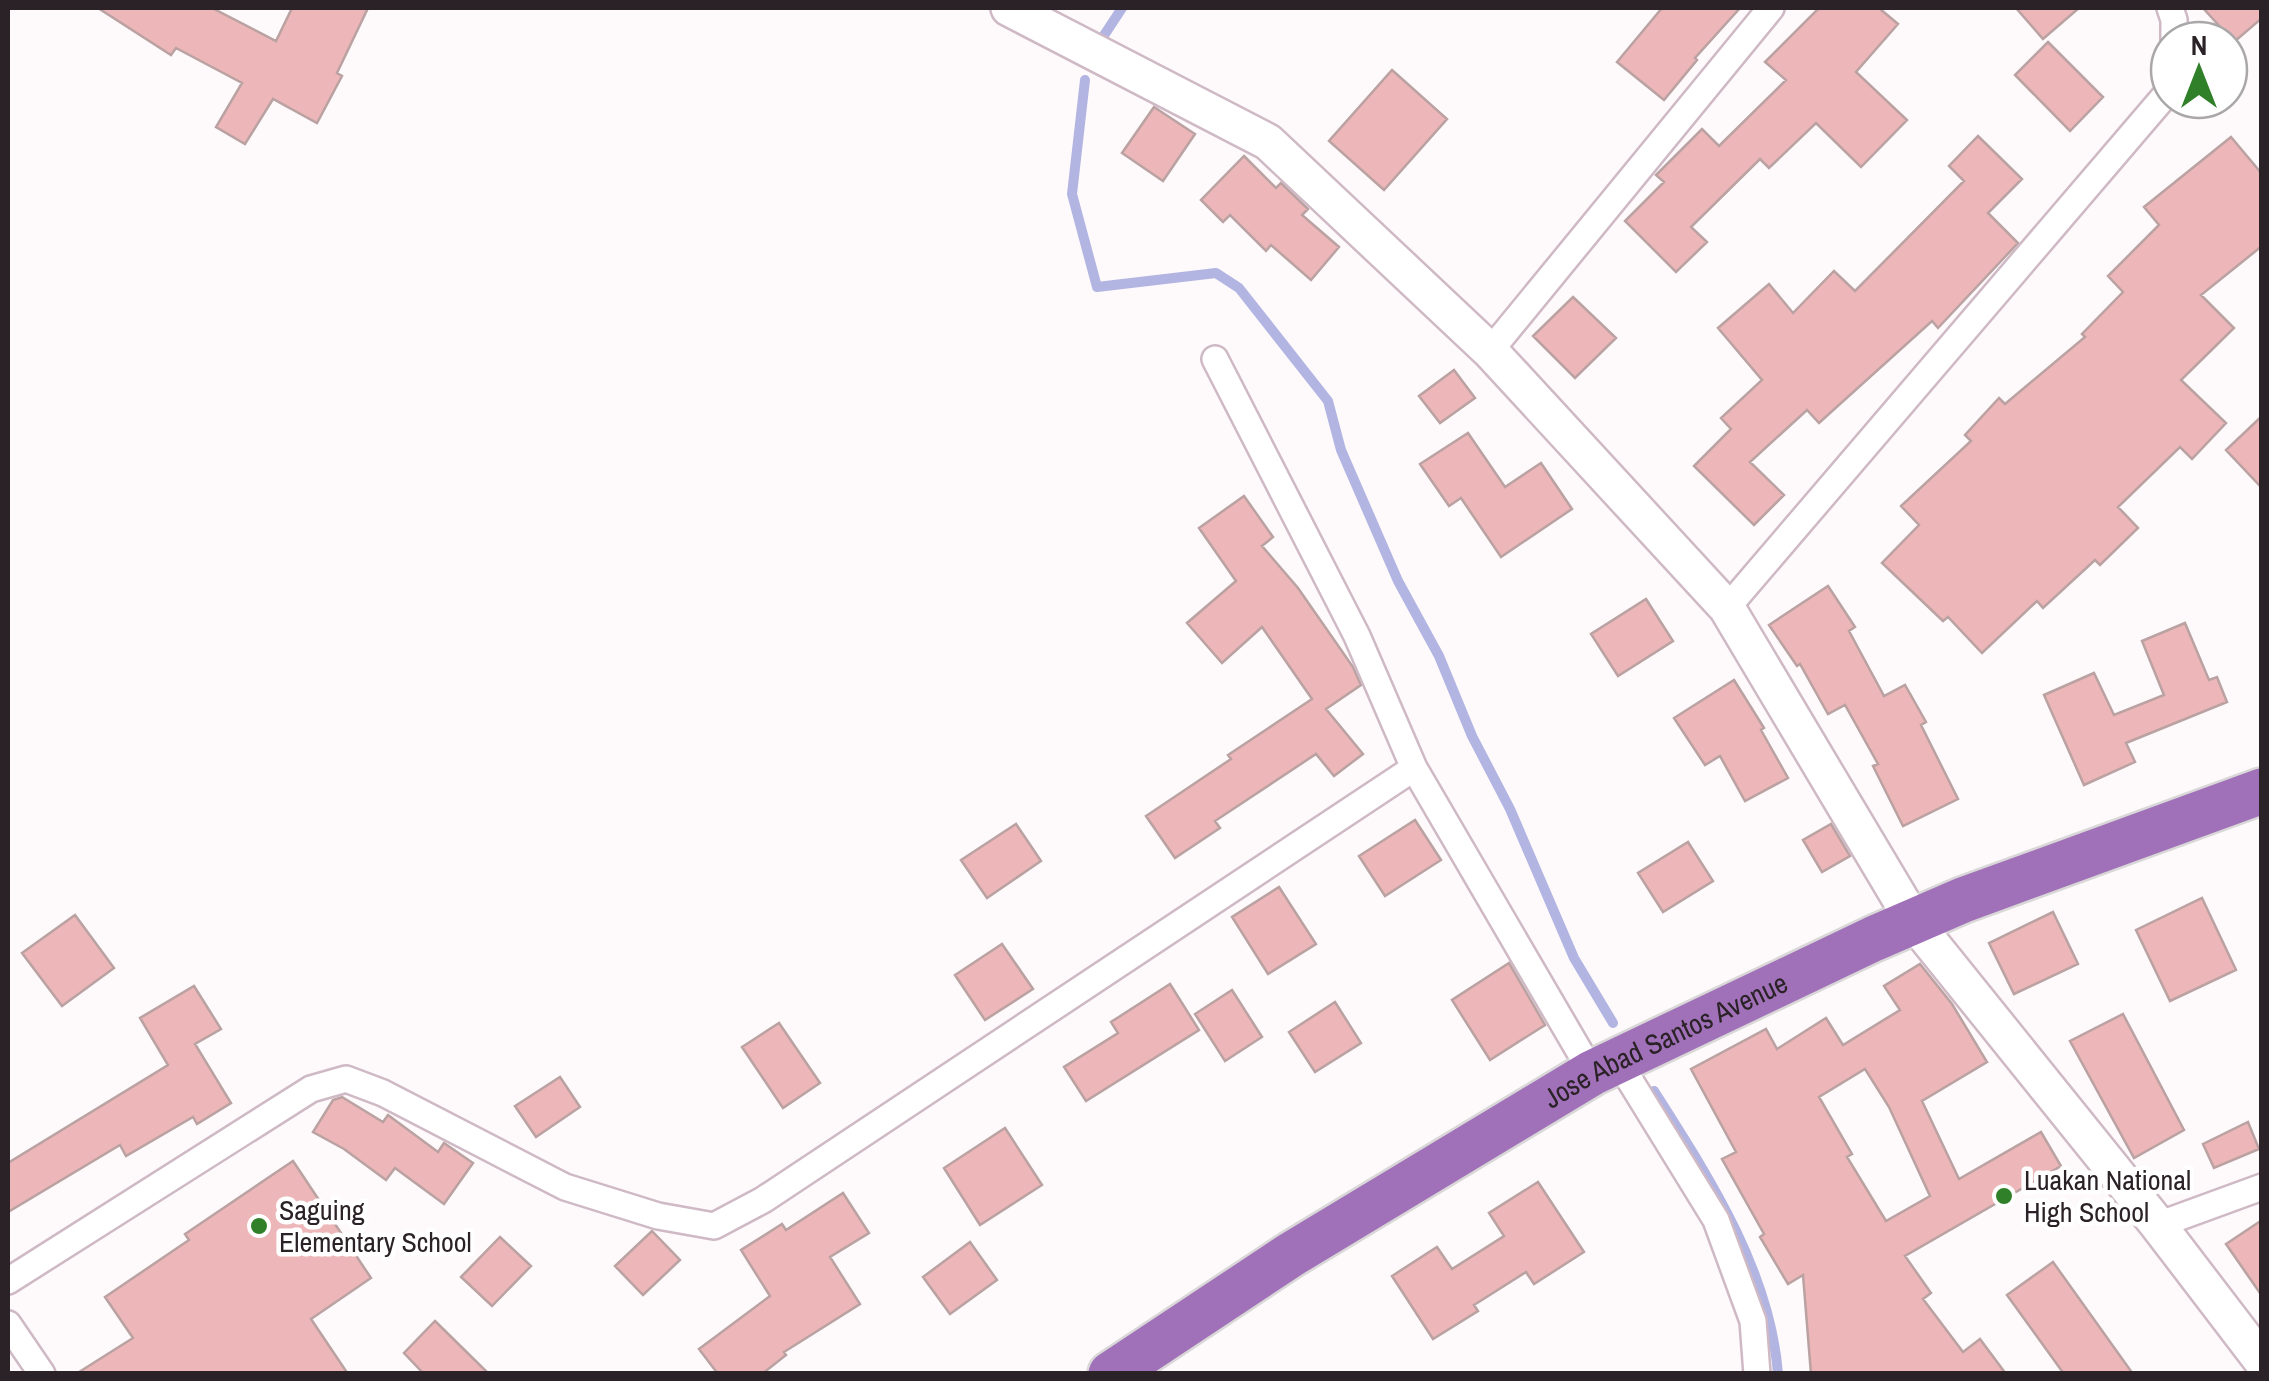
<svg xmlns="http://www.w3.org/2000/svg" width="2269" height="1381" viewBox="0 0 2269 1381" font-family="'Archivo Narrow',sans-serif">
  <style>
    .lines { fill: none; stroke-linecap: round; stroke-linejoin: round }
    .stream { stroke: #b2b5e2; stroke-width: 10 }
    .building { fill: #edb6b8; stroke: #baa2a2; stroke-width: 2.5; fill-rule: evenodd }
    .street-casing { stroke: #ceb9c4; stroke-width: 30 }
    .secondary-casing { stroke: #ceb9c4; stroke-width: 40 }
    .highway-casing { stroke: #d9d7d8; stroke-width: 50 }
    .street { stroke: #fff; stroke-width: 25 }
    .secondary { stroke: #fff; stroke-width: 35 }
    .highway { stroke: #a071b9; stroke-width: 45 }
    .poi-dot { fill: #307f29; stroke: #fff; stroke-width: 4 }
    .labels { text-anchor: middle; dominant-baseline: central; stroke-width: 9; stroke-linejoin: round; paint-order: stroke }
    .street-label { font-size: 28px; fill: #2a2226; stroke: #fff }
    .poi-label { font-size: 28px; fill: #2a2226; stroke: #fff; text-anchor: start }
  </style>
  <rect width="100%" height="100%" fill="#fef9fb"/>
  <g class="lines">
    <path class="stream" d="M 1099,43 L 1122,8
      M 1085,80 L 1072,194 L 1097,287 L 1216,273 L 1239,288 L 1328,401 L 1341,450 L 1398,581 L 1439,656 L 1472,736 L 1510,809 L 1574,958 L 1613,1023
      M 1654,1091 C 1708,1176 1770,1270 1778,1374"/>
  </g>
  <path class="building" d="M 98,8 L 212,8 L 276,41 L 292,8 L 368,8 L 337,73 L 342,76 L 317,123 L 273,99 L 245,144 L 216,127 L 242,83 L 176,48 L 171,55 Z
    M 1662,8 L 1740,8 L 1695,58 L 1697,60 L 1664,100 L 1617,62 Z
    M 1819,8 L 1879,8 L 1898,24 L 1856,72 L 1907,120 L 1861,167 L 1816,123 L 1769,168 L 1760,159 L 1691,227 L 1707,242 L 1676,272 L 1625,221 L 1664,182 L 1656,175 L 1702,129 L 1719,146 L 1786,80 L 1765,62 Z
    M 2016,8 L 2079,8 L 2043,39 Z
    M 2203,8 L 2262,8 L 2262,18 L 2234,42 Z
    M 2048,42 L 2103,97 L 2070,131 L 2015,75 Z
    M 1392,70 L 1447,119 L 1384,190 L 1329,141 Z
    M 1154,107 L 1195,134 L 1163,181 L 1122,153 Z
    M 1978,136 L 2022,179 L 1988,213 L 2018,243 L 1938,328 L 1932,321 L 1819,423 L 1807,410 L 1750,462 L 1784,495 L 1754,525 L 1694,466 L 1731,429 L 1721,418 L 1762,380 L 1718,328 L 1769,284 L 1793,313 L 1834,271 L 1855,291 L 1964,181 L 1949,166 Z
    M 2231,137 L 2262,174 L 2262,246 L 2201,295 L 2234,328 L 2181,380 L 2226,423 L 2192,459 L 2180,447 L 2118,507 L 2138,528 L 2100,565 L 2095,560 L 2043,608 L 2037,601 L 1982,653 L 1948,617 L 1943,621 L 1882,563 L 1919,525 L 1901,506 L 1971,441 L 1965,435 L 1999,398 L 2005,404 L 2085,337 L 2082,334 L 2123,292 L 2108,276 L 2159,225 L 2144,207 Z
    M 1244,156 L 1276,188 L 1281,183 L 1308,209 L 1302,215 L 1339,247 L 1311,280 L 1271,245 L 1266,251 L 1230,215 L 1223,222 L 1201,200 Z
    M 1573,297 L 1616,338 L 1575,378 L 1533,336 Z
    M 1454,370 L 1475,398 L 1440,423 L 1419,396 Z
    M 2262,416 L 2262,488 L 2226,450 Z
    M 1468,433 L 1505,487 L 1541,463 L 1572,509 L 1501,557 L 1461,498 L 1449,506 L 1420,464 Z
    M 1244,496 L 1273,537 L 1262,546 L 1298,588 L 1353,667 L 1361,685 L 1326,709 L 1363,754 L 1334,776 L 1316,754 L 1215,821 L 1220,828 L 1175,858 L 1146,816 L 1231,759 L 1228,755 L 1312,699 L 1262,627 L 1222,663 L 1187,623 L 1236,581 L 1199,528 Z
    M 1828,586 L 1855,627 L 1849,631 L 1884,696 L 1905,685 L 1926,722 L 1921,725 L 1958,799 L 1903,826 L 1873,766 L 1878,764 L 1845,705 L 1828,714 L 1800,664 L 1797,666 L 1769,625 Z
    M 1646,599 L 1673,641 L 1618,676 L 1591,634 Z
    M 2185,623 L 2209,680 L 2217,677 L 2227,702 L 2126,743 L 2135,762 L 2084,785 L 2044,695 L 2094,673 L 2114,715 L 2164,695 L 2142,641 Z
    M 1734,680 L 1764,728 L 1761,730 L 1788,778 L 1745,801 L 1720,756 L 1705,765 L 1674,718 Z
    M 1415,820 L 1441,860 L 1385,896 L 1359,856 Z
    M 1016,824 L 1041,861 L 987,898 L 961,860 Z
    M 1831,824 L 1850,856 L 1822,872 L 1803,840 Z
    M 1688,842 L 1713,881 L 1663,912 L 1638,873 Z
    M 1279,887 L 1316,944 L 1268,974 L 1232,917 Z
    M 2202,898 L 2236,970 L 2170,1001 L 2136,930 Z
    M 2053,912 L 2078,964 L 2014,994 L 1989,943 Z
    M 75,915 L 114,968 L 62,1006 L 22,953 Z
    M 1002,944 L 1033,989 L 985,1020 L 955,975 Z
    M 1509,963 L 1545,1025 L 1490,1060 L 1452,1000 Z
    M 1920,964 L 1952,1004 L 1987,1062 L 1922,1101 L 1959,1179 L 2041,1132 L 2061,1166 L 1905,1256 L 1931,1293 L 1923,1299 L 1963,1352 L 1980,1339 L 2006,1374 L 1811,1374 L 1803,1275 L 1788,1284 L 1760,1237 L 1764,1234 L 1722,1159 L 1736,1152 L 1691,1069 L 1766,1029 L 1777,1049 L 1826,1018 L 1843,1045 L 1900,1010 L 1884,986 ZM 1865,1069 L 1889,1107 L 1930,1196 L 1886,1221 L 1847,1157 L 1852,1154 L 1819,1097 Z
    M 1170,984 L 1199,1030 L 1086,1101 L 1064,1067 L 1118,1033 L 1111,1022 Z
    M 194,986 L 221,1029 L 195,1044 L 231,1103 L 197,1124 L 193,1117 L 126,1156 L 120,1145 L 8,1212 L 8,1163 L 168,1065 L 140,1018 Z
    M 1232,990 L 1262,1037 L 1225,1061 L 1195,1014 Z
    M 1335,1002 L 1361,1043 L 1315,1072 L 1289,1032 Z
    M 2123,1014 L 2184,1130 L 2134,1158 L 2070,1041 Z
    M 779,1023 L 820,1083 L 783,1108 L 742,1047 Z
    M 560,1077 L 580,1107 L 536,1137 L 515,1106 Z
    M 342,1097 L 383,1122 L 388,1115 L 438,1152 L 444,1143 L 473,1163 L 444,1204 L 395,1168 L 386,1180 L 344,1149 L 313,1132 L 333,1100 Z
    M 2248,1122 L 2259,1149 L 2214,1168 L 2203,1144 Z
    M 1005,1128 L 1042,1185 L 980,1225 L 944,1168 Z
    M 293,1161 L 371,1278 L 311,1319 L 348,1374 L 76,1374 L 133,1338 L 105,1297 L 189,1240 L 185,1234 Z
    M 1538,1182 L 1584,1252 L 1534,1284 L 1526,1272 L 1474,1305 L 1478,1311 L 1433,1339 L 1392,1276 L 1437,1247 L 1452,1269 L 1504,1236 L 1489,1213 Z
    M 843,1193 L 869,1233 L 830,1257 L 860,1304 L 784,1352 L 786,1355 L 762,1374 L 718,1374 L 699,1349 L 770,1296 L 741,1250 L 782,1224 L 786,1230 Z
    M 2262,1220 L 2262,1296 L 2226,1244 Z
    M 652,1231 L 680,1260 L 643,1295 L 615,1266 Z
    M 500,1237 L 531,1266 L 492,1306 L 461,1277 Z
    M 970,1242 L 997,1280 L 950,1314 L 923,1277 Z
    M 2053,1262 L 2133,1374 L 2064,1374 L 2007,1295 Z
    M 435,1321 L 489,1374 L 424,1374 L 404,1353 Z"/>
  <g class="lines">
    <defs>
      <path id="street" d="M 2170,8 L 2174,20 L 2174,40
        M 1490,351 L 1771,8
        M 1215,359 L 1357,636 L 1414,768
        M 1727,608 L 2169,91
        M 1618,1061 L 1716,1220 L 1753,1321 L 1757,1374
        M 2158,1225 L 2262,1187
        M 8,1281 L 311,1089 L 346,1079 L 383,1093 L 565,1187 L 658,1216 L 714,1226 L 763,1200 L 1414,768 L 1592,1073
        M 8,1324 L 42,1374"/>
      <path id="secondary" d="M 1009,8 L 1268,142 L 1490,351 L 1727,608 L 1914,922 L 2158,1225 L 2262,1361"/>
      <g id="highway">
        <path id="s1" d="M 1111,1374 L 1292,1254 L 1592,1073 L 1873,939 L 1963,900 L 2262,791"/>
      </g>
    </defs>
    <use href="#street" class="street-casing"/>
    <use href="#secondary" class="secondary-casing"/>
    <use href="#highway" class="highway-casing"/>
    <use href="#street" class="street"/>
    <use href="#secondary" class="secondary"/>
    <use href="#highway" class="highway"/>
  </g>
  <g class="poi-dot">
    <circle cx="2004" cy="1196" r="10"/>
    <circle cx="259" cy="1226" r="10"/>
  </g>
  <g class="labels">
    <g class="street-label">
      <text stroke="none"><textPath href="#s1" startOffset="648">Jose Abad Santos Avenue</textPath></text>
    </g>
    <g class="poi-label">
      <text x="2024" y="1180">Luakan National<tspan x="2024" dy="32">High School</tspan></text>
      <text x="279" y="1210">Saguing<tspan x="279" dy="32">Elementary School</tspan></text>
    </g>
  </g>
  <rect width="2269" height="1381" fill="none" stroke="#2a2226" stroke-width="20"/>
  <g transform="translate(2199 70)"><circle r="48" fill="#ffffff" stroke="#aaa7a8" stroke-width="2.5"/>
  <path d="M0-8L18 38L0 25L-18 38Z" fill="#307f29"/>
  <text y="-15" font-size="28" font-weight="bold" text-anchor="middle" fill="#2a2226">N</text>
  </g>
</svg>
